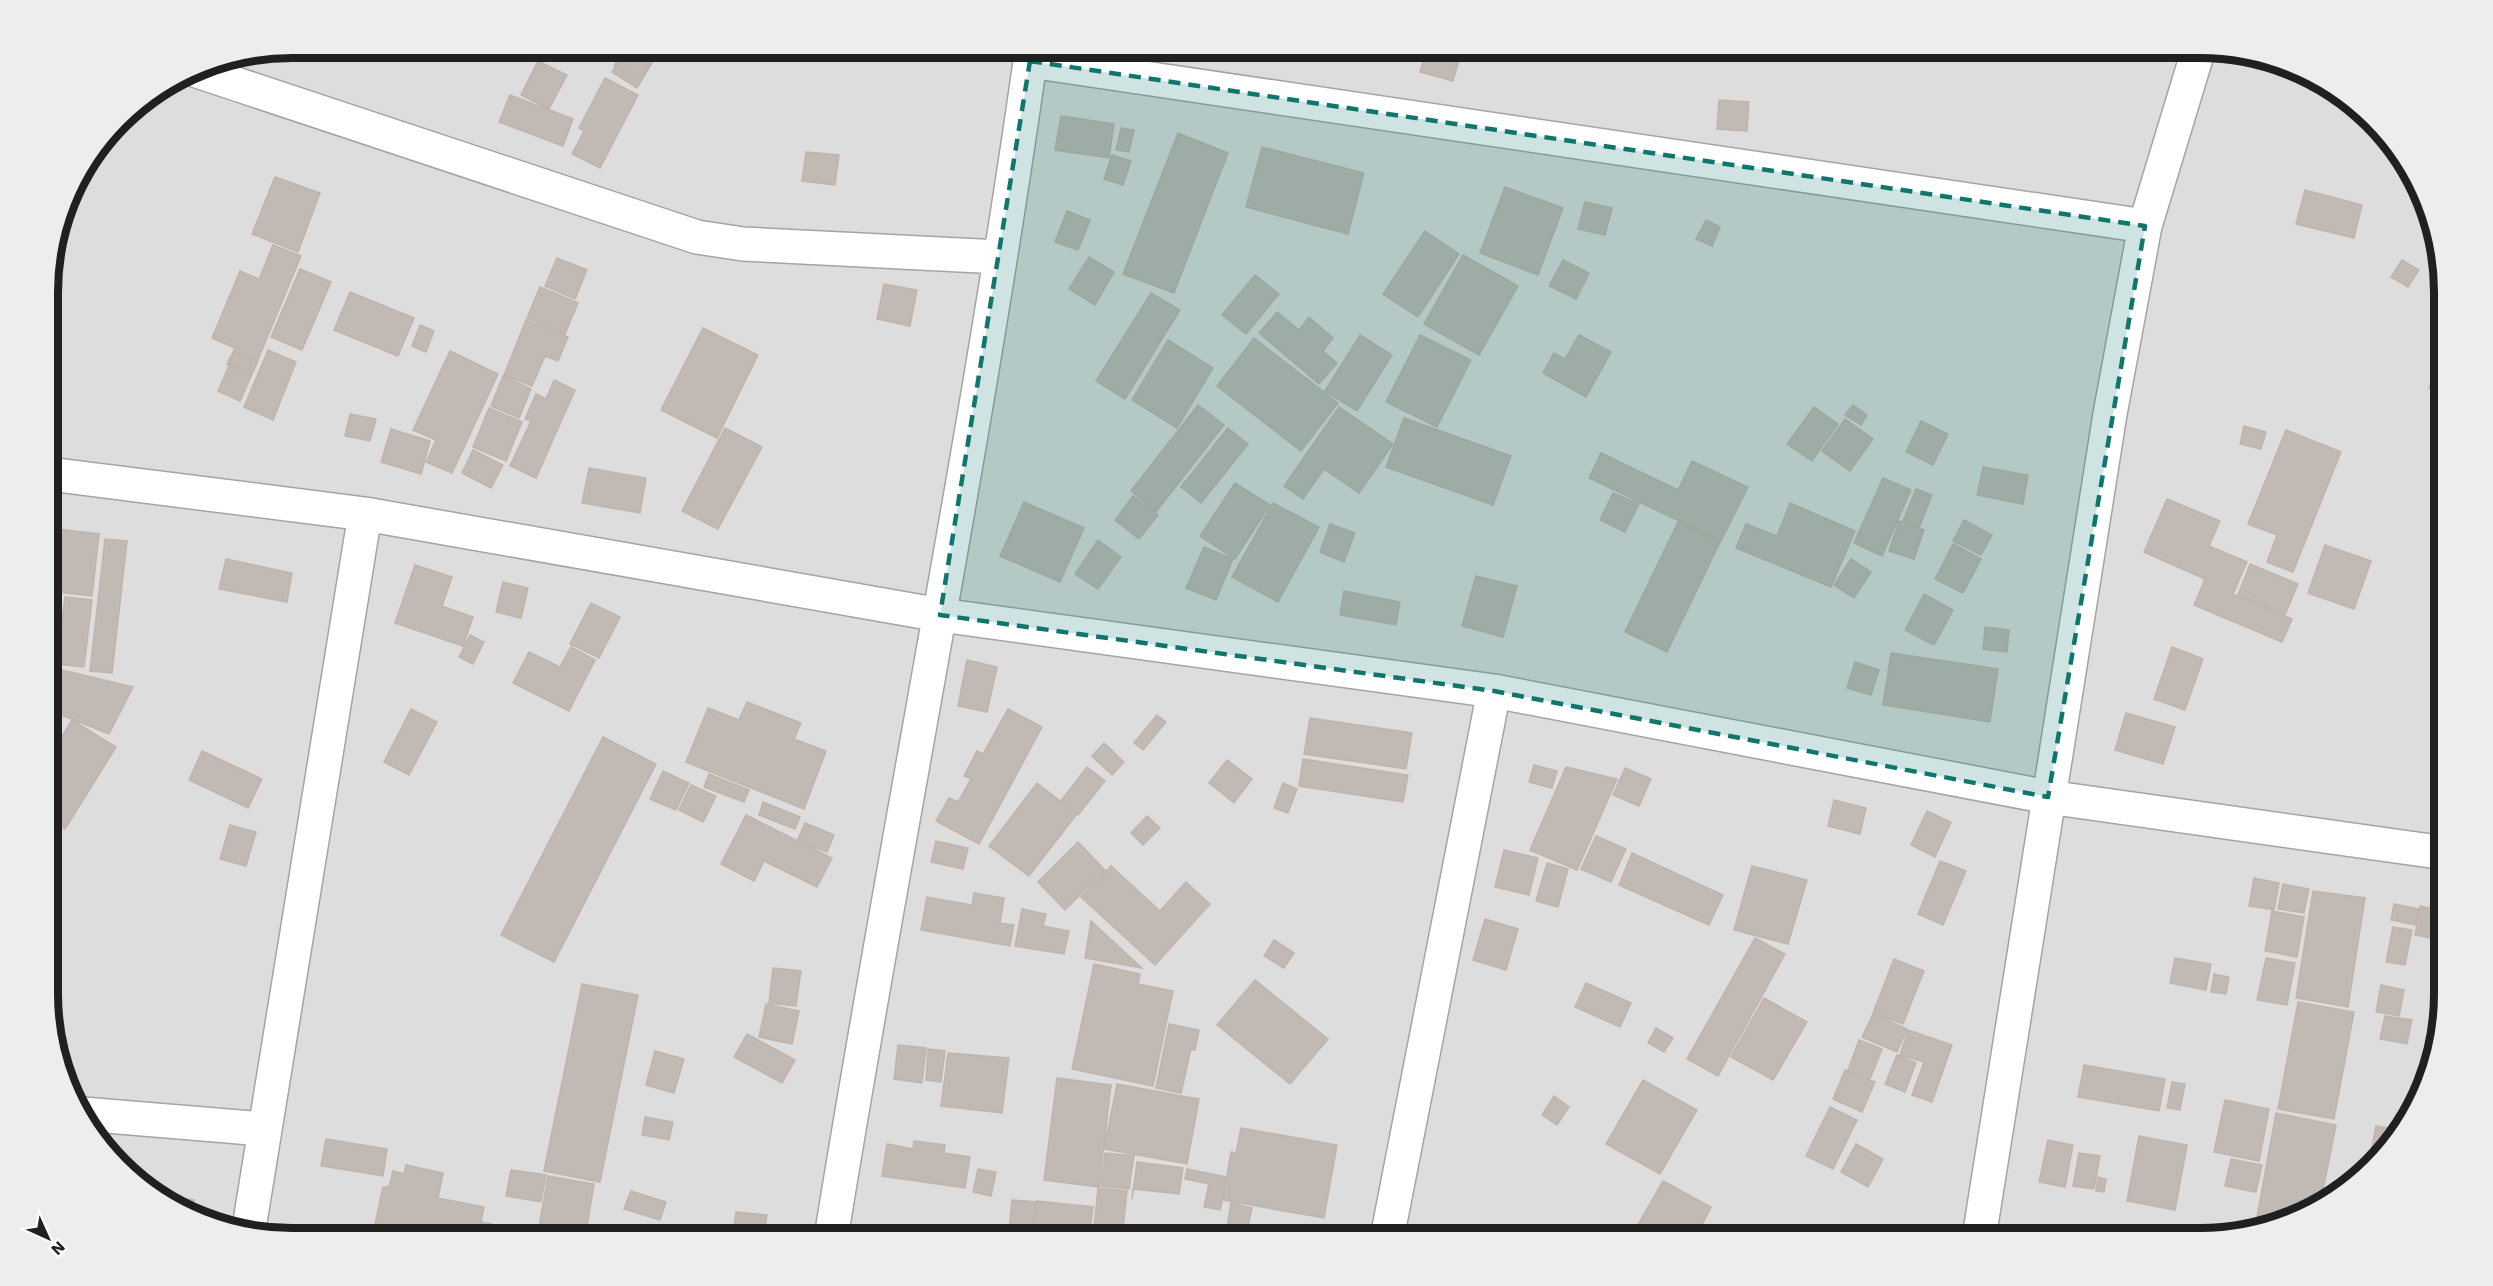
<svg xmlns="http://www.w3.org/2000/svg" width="2493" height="1286" viewBox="0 0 2493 1286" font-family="'Work Sans',sans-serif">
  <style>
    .residential { fill: #dedddd }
    .building { fill: #c1b9b3; stroke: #c1b4aa; stroke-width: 1.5 }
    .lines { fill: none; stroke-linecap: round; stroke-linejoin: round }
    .minor-casing { stroke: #a4a4a4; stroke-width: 36 }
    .minor { stroke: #fff; stroke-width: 33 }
    .marked { fill: #0f766e; fill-opacity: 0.2; stroke: #0f766e; stroke-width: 4.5; stroke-dasharray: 12 8; stroke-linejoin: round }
    .rim { fill: none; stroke: #202020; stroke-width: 8 }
  </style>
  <rect width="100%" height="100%" fill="#f0ede7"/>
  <path class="residential" d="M 292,48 L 2201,48 L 2309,73 L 2362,109 L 2404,156 L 2443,261 L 2445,994 L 2420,1102 L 2384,1155 L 2336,1197 L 2279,1225 L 2216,1237 L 292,1238 L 184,1213 L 131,1178 L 89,1130 L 50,1026 L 49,276 L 73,184 L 131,109 L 199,66 Z"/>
  <path class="building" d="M 623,48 L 658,48 L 640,80 L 614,66 Z
    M 626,48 L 653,48 L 659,51 L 637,88 L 612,72 Z
    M 1427,48 L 1462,50 L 1453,81 L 1420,72 Z
    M 538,61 L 567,75 L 549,109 L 521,95 Z
    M 605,78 L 638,95 L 600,168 L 572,154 L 584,131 L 579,128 Z
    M 510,95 L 573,119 L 563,146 L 499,122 Z
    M 1719,100 L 1749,102 L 1747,131 L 1717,129 Z
    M 1061,116 L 1114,124 L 1109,158 L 1055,150 Z
    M 1121,128 L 1134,130 L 1129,152 L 1116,150 Z
    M 1178,133 L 1228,153 L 1174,293 L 1123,274 Z
    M 107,140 L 90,181 L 79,176 Z
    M 1262,147 L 1364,173 L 1348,234 L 1246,207 Z
    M 806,152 L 839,155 L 835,185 L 802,181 Z
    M 1112,155 L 1131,161 L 1123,185 L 1104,179 Z
    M 275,177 L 320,193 L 298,252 L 252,234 Z
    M 1505,187 L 1563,208 L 1538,275 L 1480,253 Z
    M 2305,190 L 2362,205 L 2354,238 L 2296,224 Z
    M 1585,202 L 1612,208 L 1605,235 L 1578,229 Z
    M 1067,211 L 1090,220 L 1078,250 L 1055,242 Z
    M 1706,220 L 1720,227 L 1712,246 L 1696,239 Z
    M 1425,231 L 1459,254 L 1418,317 L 1383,294 Z
    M 273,245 L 301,256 L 252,374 L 227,364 L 235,348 L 212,338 L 240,271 L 259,279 Z
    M 1463,255 L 1518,286 L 1479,355 L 1424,324 Z
    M 1089,257 L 1114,272 L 1095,305 L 1069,289 Z
    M 557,258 L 587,270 L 575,299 L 545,286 Z
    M 1563,260 L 1589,273 L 1576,299 L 1549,286 Z
    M 2402,260 L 2419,270 L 2408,287 L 2391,277 Z
    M 300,269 L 331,282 L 302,350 L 271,337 Z
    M 1255,275 L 1279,294 L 1246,334 L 1222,315 Z
    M 884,284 L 917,290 L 910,326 L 877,319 Z
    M 540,287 L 578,303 L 565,334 L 527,318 Z
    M 350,292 L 414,318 L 398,356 L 334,330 Z
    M 1151,293 L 1180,310 L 1125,399 L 1096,381 Z
    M 1277,312 L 1299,330 L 1309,317 L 1333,338 L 1323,351 L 1337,363 L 1319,384 L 1259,333 Z
    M 526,320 L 568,337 L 558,361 L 545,356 L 532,386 L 504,375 Z
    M 420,325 L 434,331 L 426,352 L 412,346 Z
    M 703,328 L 758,355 L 717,438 L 661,410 Z
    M 1360,335 L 1392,355 L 1357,411 L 1325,391 Z
    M 1420,335 L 1471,360 L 1437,427 L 1386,402 Z
    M 1579,335 L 1611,352 L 1586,397 L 1543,373 L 1554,353 L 1565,359 Z
    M 1254,338 L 1338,403 L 1301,451 L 1217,386 Z
    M 1168,340 L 1213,368 L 1177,428 L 1132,400 Z
    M 268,350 L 296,362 L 273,420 L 244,407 Z
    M 450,351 L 498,374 L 452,473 L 426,462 L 436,440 L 413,430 Z
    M 235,352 L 258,361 L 240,401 L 218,391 Z
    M 2443,355 L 2443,394 L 2429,388 Z
    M 503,376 L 531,389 L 519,418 L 491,406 Z
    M 554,380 L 575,390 L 536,478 L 510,466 L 531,421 L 525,419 L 536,394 L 546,399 Z
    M 1198,405 L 1224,425 L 1156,512 L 1131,491 Z
    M 1853,405 L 1867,415 L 1861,425 L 1845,415 Z
    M 1339,407 L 1393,444 L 1359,493 L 1324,469 L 1303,499 L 1284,486 Z
    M 1814,407 L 1838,424 L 1812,461 L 1787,444 Z
    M 489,408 L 522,422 L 506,461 L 473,447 Z
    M 350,414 L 376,419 L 370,441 L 345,436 Z
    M 1404,418 L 1511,456 L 1493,505 L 1386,467 Z
    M 1845,419 L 1873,439 L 1850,471 L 1822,451 Z
    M 1921,421 L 1948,434 L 1933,465 L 1906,452 Z
    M 2244,426 L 2266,432 L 2261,449 L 2240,444 Z
    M 725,428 L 762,447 L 718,529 L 682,511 Z
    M 1228,428 L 1248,444 L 1201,503 L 1181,487 Z
    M 391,429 L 430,441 L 421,474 L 381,462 Z
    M 2286,430 L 2341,452 L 2293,572 L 2267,562 L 2277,535 L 2248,524 Z
    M 473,450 L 503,465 L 491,488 L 462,473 Z
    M 1601,453 L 1678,490 L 1692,461 L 1748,487 L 1721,541 L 1589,478 Z
    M 1983,467 L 2028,475 L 2023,504 L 1977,495 Z
    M 589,468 L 646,478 L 640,513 L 582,503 Z
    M 1883,478 L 1911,490 L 1882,556 L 1854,543 Z
    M 1235,483 L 1270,505 L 1235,559 L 1200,536 Z
    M 1916,489 L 1932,495 L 1919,528 L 1903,521 Z
    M 1613,493 L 1639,504 L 1625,532 L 1600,520 Z
    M 1133,496 L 1158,515 L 1139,539 L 1115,520 Z
    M 2167,499 L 2220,521 L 2209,546 L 2247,562 L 2233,594 L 2292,619 L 2282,642 L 2194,605 L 2205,579 L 2144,552 Z
    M 1024,502 L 1084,528 L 1060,582 L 1000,556 Z
    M 1273,503 L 1319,527 L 1278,602 L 1232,577 Z
    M 1790,503 L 1855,531 L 1831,587 L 1736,548 L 1746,524 L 1777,536 Z
    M 1964,520 L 1992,535 L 1981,555 L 1953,541 Z
    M 1899,521 L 1924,530 L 1914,559 L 1889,551 Z
    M 1678,522 L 1720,542 L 1667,652 L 1625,632 Z
    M 1330,524 L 1355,533 L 1344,562 L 1320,552 Z
    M 49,528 L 99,534 L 92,596 L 49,591 Z
    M 105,539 L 127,541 L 112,673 L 90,671 Z
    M 1098,540 L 1121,557 L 1098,589 L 1075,574 Z
    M 1953,544 L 1981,559 L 1963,593 L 1935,579 Z
    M 2325,545 L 2371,561 L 2354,609 L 2308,593 Z
    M 1204,547 L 1233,559 L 1216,600 L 1186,588 Z
    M 226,559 L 292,573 L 287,602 L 219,589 Z
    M 1851,559 L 1871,572 L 1854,598 L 1834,585 Z
    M 2250,564 L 2298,584 L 2285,615 L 2238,595 Z
    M 415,565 L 452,577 L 442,606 L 473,617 L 463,646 L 395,623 Z
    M 1476,576 L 1517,586 L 1503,637 L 1462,626 Z
    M 503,582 L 528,588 L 521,618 L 496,612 Z
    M 1344,591 L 1400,602 L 1396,625 L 1340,615 Z
    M 1924,594 L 1953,610 L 1934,645 L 1905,630 Z
    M 65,597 L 92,600 L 84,667 L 56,664 Z
    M 591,603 L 620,617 L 599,658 L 570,644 Z
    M 1985,627 L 2009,630 L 2007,652 L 1983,649 Z
    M 470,635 L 484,642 L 473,664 L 459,657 Z
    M 571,647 L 595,660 L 569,711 L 513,683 L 529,652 L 560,667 Z
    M 2172,647 L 2203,659 L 2185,710 L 2154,699 Z
    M 1891,653 L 1998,669 L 1990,722 L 1883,705 Z
    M 967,660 L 997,667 L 987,712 L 958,706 Z
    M 1855,662 L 1879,670 L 1871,695 L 1847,688 Z
    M 54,668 L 133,687 L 109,734 L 49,710 L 49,681 Z
    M 747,702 L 801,723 L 794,739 L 826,751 L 804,809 L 686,762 L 708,708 L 739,720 Z
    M 411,709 L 437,722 L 409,775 L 384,762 Z
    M 1008,709 L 1042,727 L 979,844 L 936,821 L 949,798 L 958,802 L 971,779 L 964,776 L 977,751 L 983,754 Z
    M 2126,713 L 2175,727 L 2163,764 L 2115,750 Z
    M 1157,715 L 1166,722 L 1143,750 L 1134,743 Z
    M 1310,718 L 1412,733 L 1406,769 L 1304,754 Z
    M 72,720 L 116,747 L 65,829 L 50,820 L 50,756 Z
    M 603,737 L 656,764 L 554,962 L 501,935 Z
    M 1104,743 L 1124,762 L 1112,775 L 1092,756 Z
    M 202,751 L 262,779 L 248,808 L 189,780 Z
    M 1303,759 L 1408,775 L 1403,802 L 1299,786 Z
    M 1227,760 L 1252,779 L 1234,803 L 1209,783 Z
    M 1534,765 L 1557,771 L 1552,788 L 1529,782 Z
    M 1087,767 L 1105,781 L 1078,815 L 1061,801 Z
    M 1566,767 L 1617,779 L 1577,870 L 1530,850 Z
    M 1625,768 L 1651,779 L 1639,806 L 1613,795 Z
    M 663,771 L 689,783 L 676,810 L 650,799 Z
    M 709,774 L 749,790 L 744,802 L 704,787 Z
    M 1037,783 L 1077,814 L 1029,876 L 989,846 Z
    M 1283,783 L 1297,789 L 1288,813 L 1274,808 Z
    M 691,785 L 716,796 L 703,822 L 679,810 Z
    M 1834,800 L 1866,808 L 1860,834 L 1828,826 Z
    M 763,802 L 800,817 L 795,829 L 759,815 Z
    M 1927,811 L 1951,822 L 1935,857 L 1911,845 Z
    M 746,815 L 832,858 L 817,887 L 764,861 L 754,881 L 721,864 Z
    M 1147,816 L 1160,828 L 1143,845 L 1131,833 Z
    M 50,823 L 61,830 L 50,848 Z
    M 805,823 L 834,835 L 827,852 L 797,841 Z
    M 230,825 L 256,832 L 246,866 L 220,859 Z
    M 1596,836 L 1626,849 L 1611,882 L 1581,869 Z
    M 936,841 L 968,848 L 963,869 L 931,862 Z
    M 1078,842 L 1105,870 L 1065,910 L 1038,882 Z
    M 1504,850 L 1538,858 L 1529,895 L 1495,887 Z
    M 1632,853 L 1723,895 L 1709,925 L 1619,885 Z
    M 1940,861 L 1966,871 L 1943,925 L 1918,914 Z
    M 1547,863 L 1568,869 L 1558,907 L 1536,901 Z
    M 1111,866 L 1160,911 L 1186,882 L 1210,904 L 1155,965 L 1081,897 Z
    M 1752,866 L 1807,880 L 1788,944 L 1734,930 Z
    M 2254,878 L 2279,883 L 2274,910 L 2249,906 Z
    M 2283,884 L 2309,889 L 2304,913 L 2278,909 Z
    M 2313,891 L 2365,898 L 2348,1007 L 2296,998 Z
    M 974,893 L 1004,898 L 1000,923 L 1014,925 L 1010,946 L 921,930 L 927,897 L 972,905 Z
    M 2394,904 L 2419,909 L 2416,925 L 2391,920 Z
    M 2420,906 L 2445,911 L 2445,941 L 2415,935 Z
    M 1022,909 L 1046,914 L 1043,926 L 1069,931 L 1064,954 L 1015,946 Z
    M 2272,911 L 2304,917 L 2297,957 L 2265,951 Z
    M 1485,919 L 1518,929 L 1506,970 L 1473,960 Z
    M 1091,921 L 1142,968 L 1085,958 Z
    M 2393,927 L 2412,930 L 2405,965 L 2386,962 Z
    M 1755,938 L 1785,954 L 1718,1076 L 1687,1059 Z
    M 1274,940 L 1294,953 L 1284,968 L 1264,956 Z
    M 2175,958 L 2211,964 L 2206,990 L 2170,983 Z
    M 2266,958 L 2295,963 L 2287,1005 L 2257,1000 Z
    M 1894,959 L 1924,971 L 1903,1024 L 1873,1013 Z
    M 1094,964 L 1140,974 L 1138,984 L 1173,991 L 1153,1086 L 1072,1069 Z
    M 773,968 L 801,971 L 796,1006 L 769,1003 Z
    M 2214,974 L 2229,977 L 2226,994 L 2211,992 Z
    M 1255,980 L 1328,1039 L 1290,1084 L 1217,1025 Z
    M 1586,983 L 1631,1003 L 1620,1027 L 1575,1007 Z
    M 582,984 L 638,995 L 600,1182 L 544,1171 Z
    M 2381,985 L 2404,990 L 2399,1016 L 2376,1012 Z
    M 1764,998 L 1807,1022 L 1773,1080 L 1731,1057 Z
    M 2298,1002 L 2354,1012 L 2334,1119 L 2278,1109 Z
    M 766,1004 L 799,1011 L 792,1044 L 759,1037 Z
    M 1873,1014 L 1907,1029 L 1897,1052 L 1862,1037 Z
    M 2385,1016 L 2412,1020 L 2407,1044 L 2380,1039 Z
    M 1169,1024 L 1199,1030 L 1195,1050 L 1191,1049 L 1181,1093 L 1156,1088 Z
    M 1656,1028 L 1673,1038 L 1664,1052 L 1648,1043 Z
    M 1908,1030 L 1952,1045 L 1932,1102 L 1912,1095 L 1924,1062 L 1900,1055 Z
    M 747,1034 L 795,1060 L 782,1083 L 734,1057 Z
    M 1859,1040 L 1882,1049 L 1870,1079 L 1848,1070 Z
    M 898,1045 L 926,1048 L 922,1083 L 894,1079 Z
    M 928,1049 L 945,1051 L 941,1082 L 926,1080 Z
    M 655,1051 L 684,1059 L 674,1093 L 646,1085 Z
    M 948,1053 L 1009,1058 L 1002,1113 L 941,1106 Z
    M 1897,1055 L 1916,1063 L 1905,1092 L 1885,1084 Z
    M 2084,1065 L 2165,1079 L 2159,1111 L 2078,1097 Z
    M 1845,1070 L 1875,1082 L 1862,1112 L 1833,1099 Z
    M 1057,1078 L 1111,1085 L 1099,1187 L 1044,1180 Z
    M 1643,1080 L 1697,1110 L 1660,1174 L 1606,1144 Z
    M 2172,1082 L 2185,1084 L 2180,1110 L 2167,1108 Z
    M 1117,1084 L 1199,1099 L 1187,1164 L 1104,1149 Z
    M 1554,1096 L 1569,1107 L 1557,1125 L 1542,1115 Z
    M 2225,1100 L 2269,1109 L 2259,1161 L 2214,1152 Z
    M 1830,1107 L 1857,1120 L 1833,1169 L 1806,1156 Z
    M 2276,1113 L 2336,1125 L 2320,1205 L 2277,1225 L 2256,1222 Z
    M 645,1117 L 673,1122 L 669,1140 L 642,1135 Z
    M 2376,1126 L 2401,1130 L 2384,1155 L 2371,1152 Z
    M 1241,1128 L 1337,1145 L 1324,1218 L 1223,1200 L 1231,1152 L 1236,1153 Z
    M 2139,1136 L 2187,1145 L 2175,1210 L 2127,1201 Z
    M 326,1139 L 387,1149 L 383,1176 L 321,1166 Z
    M 2048,1140 L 2073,1145 L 2065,1187 L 2039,1182 Z
    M 914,1141 L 945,1145 L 944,1153 L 970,1157 L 965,1188 L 882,1176 L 887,1144 L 913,1149 Z
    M 1856,1144 L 1883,1159 L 1868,1187 L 1841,1172 Z
    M 1105,1153 L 1134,1156 L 1129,1189 L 1101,1186 Z
    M 2079,1153 L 2100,1156 L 2094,1189 L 2073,1186 Z
    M 2231,1159 L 2262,1165 L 2256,1192 L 2225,1186 Z
    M 1137,1162 L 1183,1168 L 1179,1194 L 1133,1189 L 1132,1199 Z
    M 406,1165 L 443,1173 L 438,1198 L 484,1207 L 481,1222 L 492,1224 L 489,1238 L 372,1238 L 383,1187 L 389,1187 L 393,1171 L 404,1174 Z
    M 978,1169 L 996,1172 L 991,1196 L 973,1192 Z
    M 1187,1169 L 1227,1177 L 1220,1210 L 1204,1207 L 1209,1184 L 1185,1179 Z
    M 511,1170 L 546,1175 L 541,1202 L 506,1196 Z
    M 548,1176 L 594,1184 L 585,1238 L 537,1238 Z
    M 2098,1177 L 2106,1179 L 2104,1192 L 2096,1191 Z
    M 1663,1181 L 1711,1207 L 1695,1238 L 1649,1238 L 1635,1230 Z
    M 1098,1188 L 1127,1191 L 1122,1238 L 1093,1238 Z
    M 631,1191 L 666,1202 L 660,1220 L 624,1209 Z
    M 163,1194 L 194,1200 L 190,1214 L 162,1198 Z
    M 1012,1200 L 1036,1202 L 1032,1231 L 1009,1229 Z
    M 1037,1201 L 1093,1207 L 1089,1238 L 1033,1238 Z
    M 1231,1203 L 1252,1208 L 1247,1231 L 1227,1227 Z
    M 736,1212 L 767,1215 L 763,1238 L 733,1238 Z
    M 1875,1227 L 1900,1238 L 1871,1238 Z"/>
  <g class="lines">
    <defs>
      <path id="minor" d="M 1030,61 L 2145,226
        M 194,70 L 697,237 L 743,244 L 1000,257
        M 49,474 L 365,514 L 940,615 L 1494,691 L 2048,797 L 2445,853
        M 83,1114 L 264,1129
        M 249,1228 L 365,514
        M 831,1238 C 895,841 976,446 1032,48
        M 1387,1238 L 1494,691
        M 1979,1238 L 2110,414 L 2145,226 L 2199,48"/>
    </defs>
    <use href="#minor" class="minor-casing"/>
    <use href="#minor" class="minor"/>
  </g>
  <path class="marked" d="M 1030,61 L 2145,226 L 2048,797 L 1494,691 L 940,615 Z"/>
  <path d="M0 0H2493V1286H0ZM292 58H2200A234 234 0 0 1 2434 292V994A234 234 0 0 1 2200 1228H292A234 234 0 0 1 58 994V292A234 234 0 0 1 292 58Z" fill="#ededed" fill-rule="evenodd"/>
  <path class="rim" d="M292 58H2200A234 234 0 0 1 2434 292V994A234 234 0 0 1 2200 1228H292A234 234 0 0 1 58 994V292A234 234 0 0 1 292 58Z"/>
  <g transform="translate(48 1238) rotate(135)" stroke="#ffffff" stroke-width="4.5" paint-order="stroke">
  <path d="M0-4.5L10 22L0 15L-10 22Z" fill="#202020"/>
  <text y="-9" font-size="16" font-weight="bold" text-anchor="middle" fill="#202020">N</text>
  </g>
</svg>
